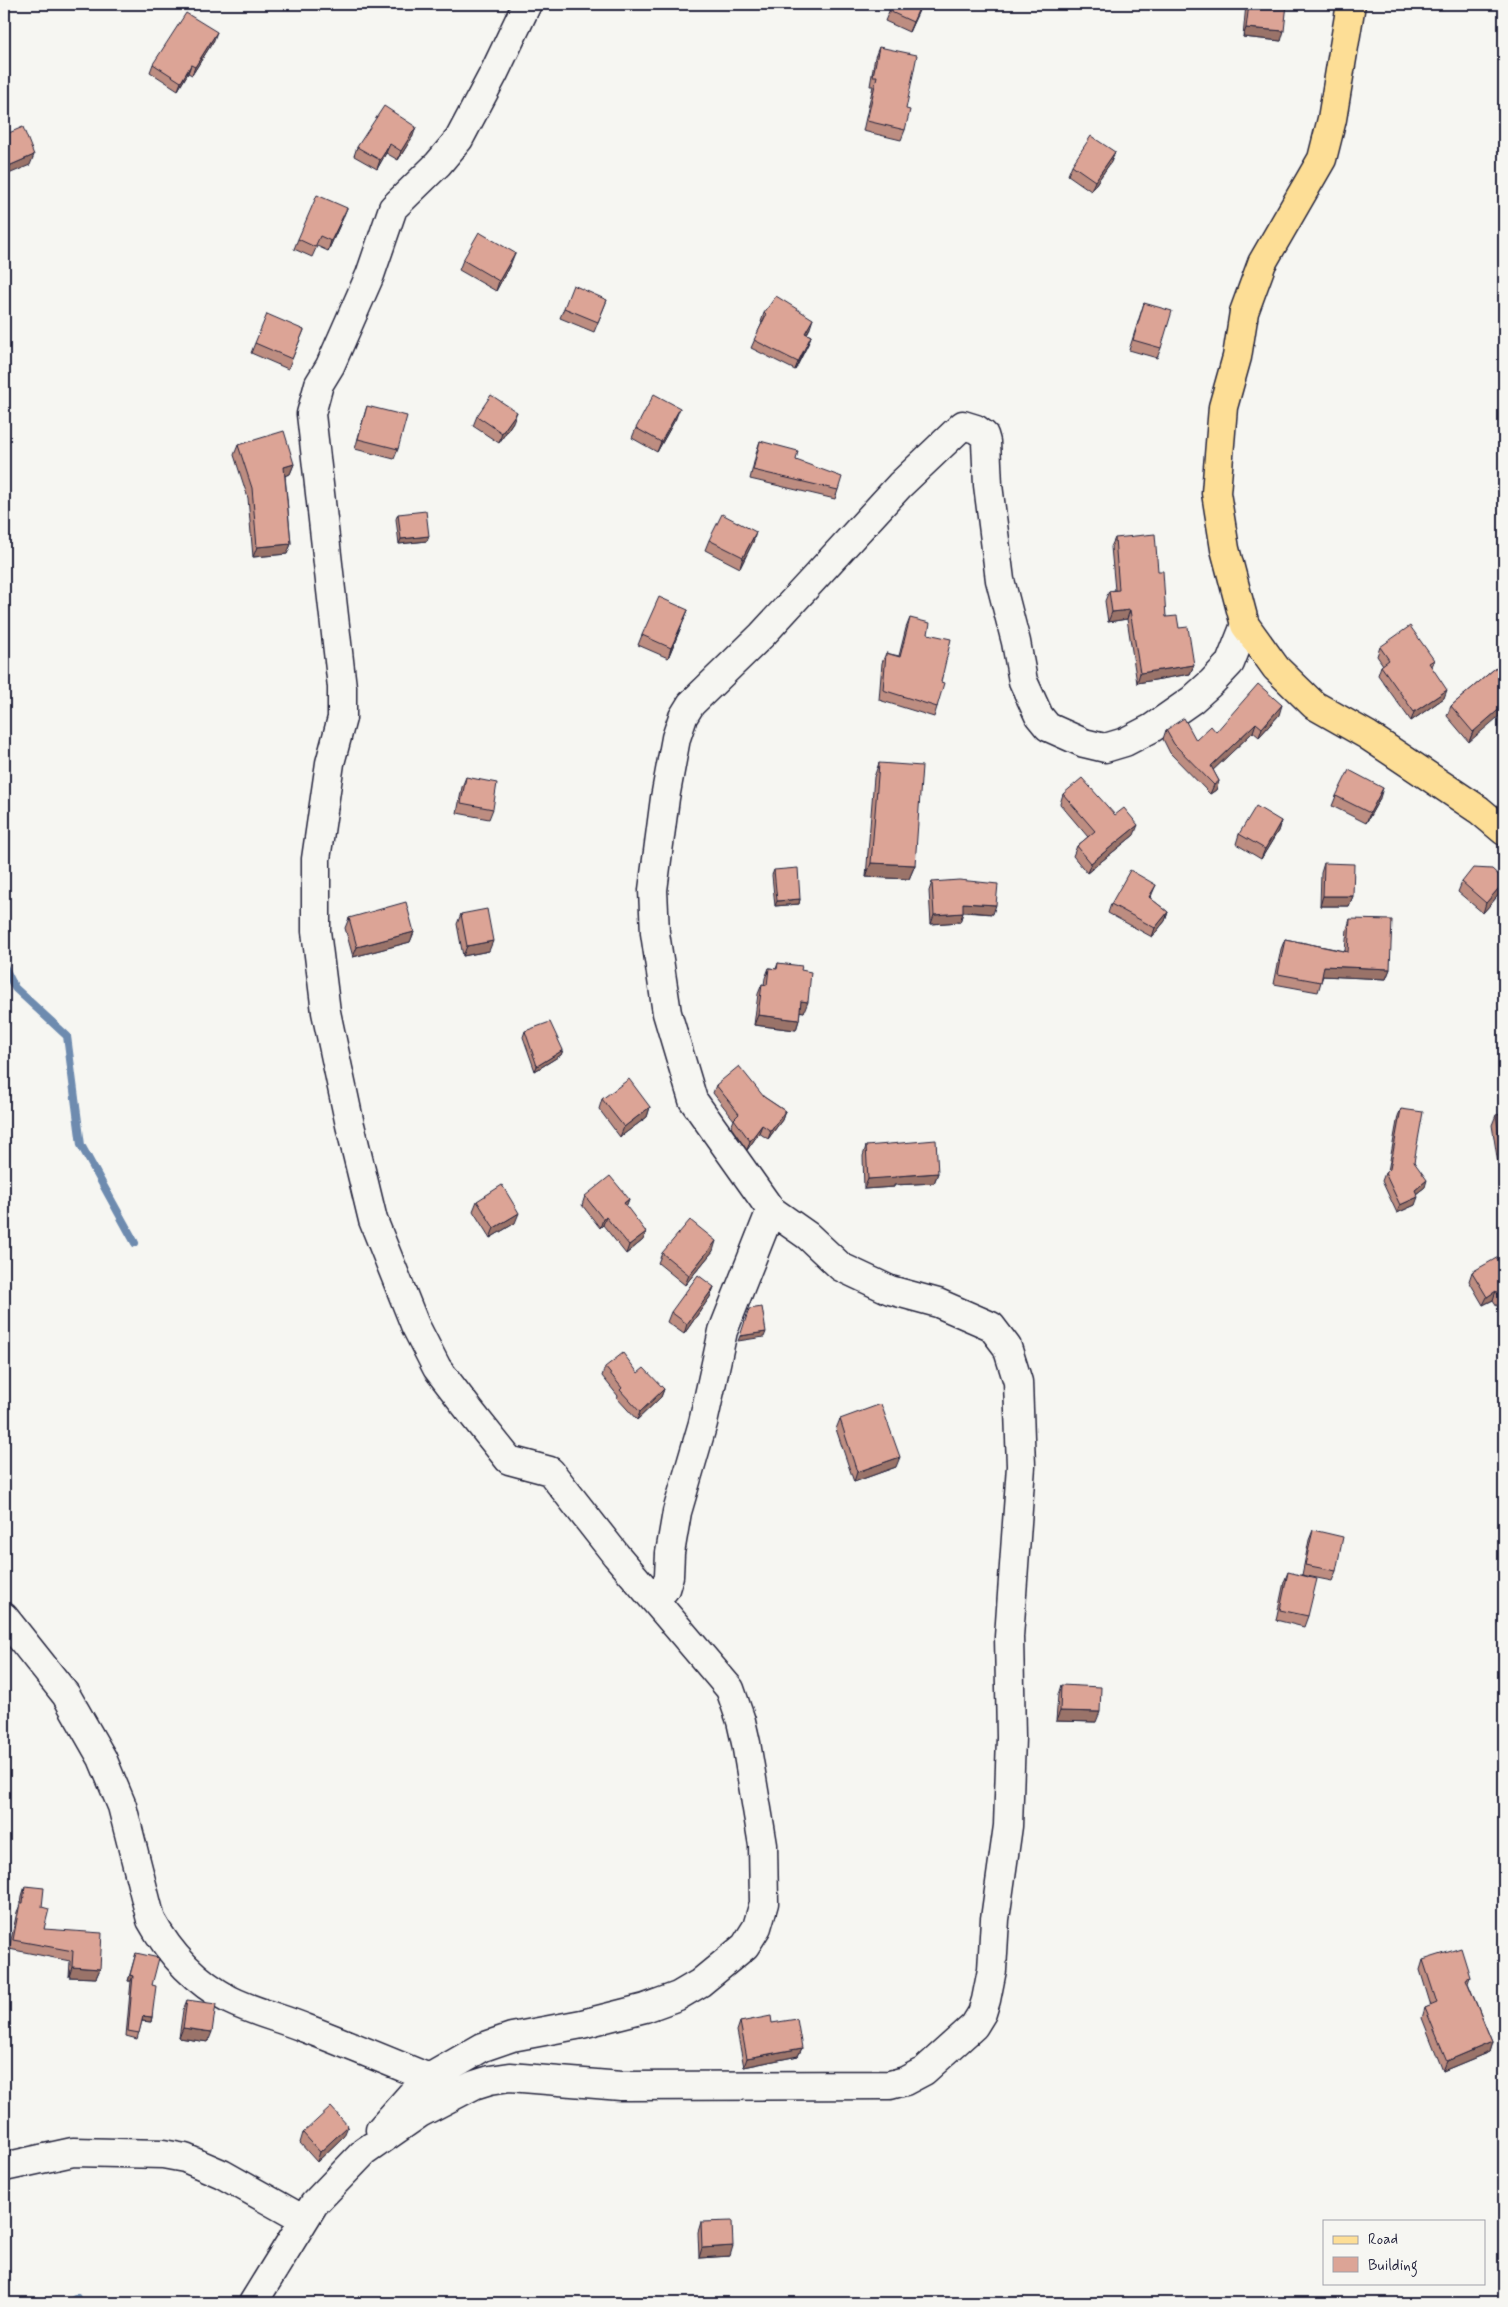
<svg xmlns="http://www.w3.org/2000/svg" width="1508" height="2307" viewBox="0 0 1508 2307" font-family="Mynerve,sans-serif">
  <style>
    .lines { fill: none; stroke-linecap: round; stroke-linejoin: round }
    .stream { stroke: #6e8baf; stroke-width: 8 }
    .minor-casing { stroke: #22223b; stroke-width: 31 }
    .major-casing { stroke: #22223b; stroke-width: 31 }
    .minor { stroke: #f6f6f2; stroke-width: 28 }
    .major { stroke: #fdde96; stroke-width: 28 }
    .wall { fill: #bd8d81; stroke: #22223b }
    .shaded-wall { fill: #9a7369; stroke: #22223b }
    .building { fill: #dca496; stroke: #22223b }
  </style>
  <rect width="100%" height="100%" fill="#f6f6f2"/>
  <filter id="ink" filterUnits="userSpaceOnUse"><feTurbulence type="fractalNoise" baseFrequency=".02" numOctaves="2"/><feDisplacementMap in="SourceGraphic" scale="10" xChannelSelector="R" yChannelSelector="G"/><feConvolveMatrix kernelMatrix="1 2 1 2 8 2 1 2 1" color-interpolation-filters="sRGB"/></filter>
  <g filter="url(#ink)">
    <g class="lines">
      <path class="stream" d="M 4,966 L 15,988 L 67,1036 L 81,1145 L 135,1243
        M 68,2303 L 77,2298"/>
      <defs>
        <path id="minor" d="M 655,1599 L 665,1589 L 669,1576 L 670,1553 L 677,1512 L 703,1423 L 723,1331 L 771,1210
          M 4,1617 L 66,1695 L 102,1758 L 122,1806 L 151,1920 C 169,1953 196,1982 230,2000 C 254,2012 281,2018 305,2028 C 347,2044 388,2061 429,2078
          M 380,2130 L 418,2087 L 429,2078 L 483,2047 L 512,2037 L 582,2024 L 645,2008 L 678,1996 L 700,1983 L 745,1946 L 757,1927 L 764,1903 L 763,1845 L 746,1743 L 741,1721 L 730,1689 L 616,1555 L 550,1471 L 509,1460 L 473,1415 L 437,1368 L 415,1325 L 373,1220 L 350,1125 L 326,1012 L 316,931 L 316,859 L 330,763 L 342,718 L 342,687 L 311,414 L 319,384 L 330,366 L 370,275 L 393,208 L 438,164 L 459,139 L 494,73 L 527,4
          M 4,2167 L 73,2152 L 163,2154 L 185,2158 L 222,2174 L 304,2220
          M 253,2303 L 314,2204 L 364,2152 L 420,2113 L 474,2085 L 490,2080 L 510,2077 L 621,2086 L 890,2085 L 905,2081 L 924,2071 L 974,2026 L 982,2013 L 986,2000 L 992,1970 L 995,1919 L 1008,1826 L 1011,1737 L 1009,1637 L 1021,1466 L 1018,1382 L 1007,1347 L 991,1326 L 938,1303 L 890,1290 L 841,1267 L 808,1236 L 771,1210 L 693,1100 L 667,1013 L 655,933 L 653,890 L 665,798 L 676,738 L 683,717 L 691,704 L 762,635 L 900,485 L 963,425 L 976,429 L 984,435 L 986,442 L 988,485 L 1000,580 L 1016,642 L 1023,681 L 1039,716 L 1048,727 L 1084,743 L 1105,748 L 1125,742 L 1152,728 L 1192,700 L 1212,682 L 1230,663 L 1245,625"/>
        <path id="major" d="M 1351,4 L 1332,119 L 1322,159 L 1262,263 L 1244,312 L 1237,357 L 1223,407 L 1218,468 L 1216,493 L 1225,549 L 1245,625 L 1276,668 L 1314,705 L 1367,735 L 1479,810 L 1504,831"/>
      </defs>
      <use href="#minor" class="minor-casing"/>
      <use href="#major" class="major-casing"/>
      <use href="#minor" class="minor"/>
      <use href="#major" class="major"/>
    </g>
    <path class="wall" d="M 892,4 L 922,4 L 909,32 L 885,21 Z
      M 1246,4 L 1287,4 L 1281,41 L 1243,37 Z
      M 214,40 L 192,75 L 188,73 L 178,90 L 150,72 L 153,64 Z
      M 879,47 L 905,130 L 901,140 L 863,131 L 873,86 L 870,86 L 875,57 Z
      M 413,136 L 398,160 L 386,153 L 377,169 L 354,156 L 357,147 Z
      M 1115,152 L 1111,162 L 1091,191 L 1068,175 L 1072,165 Z
      M 343,218 L 328,251 L 317,246 L 312,257 L 294,249 L 298,239 Z
      M 463,260 L 511,263 L 496,291 L 459,270 Z
      M 607,300 L 594,332 L 560,318 L 564,308 Z
      M 1144,303 L 1161,348 L 1157,358 L 1129,350 Z
      M 764,313 L 810,328 L 807,334 L 811,336 L 808,344 L 795,370 L 751,348 L 762,323 L 761,322 Z
      M 304,330 L 288,369 L 251,353 L 255,343 Z
      M 367,406 L 398,449 L 394,459 L 355,449 L 364,416 Z
      M 477,416 L 513,422 L 499,443 L 473,426 Z
      M 676,418 L 657,452 L 632,438 L 636,428 Z
      M 760,441 L 796,460 L 838,490 L 835,499 L 750,479 L 757,450 Z
      M 238,445 L 294,464 L 290,474 L 285,475 L 291,544 L 287,554 L 253,557 L 248,498 L 234,455 Z
      M 398,514 L 429,536 L 427,541 L 399,544 L 396,519 Z
      M 756,532 L 753,542 L 740,568 L 705,550 L 709,540 Z
      M 1115,538 L 1158,571 L 1166,617 L 1179,628 L 1194,665 L 1190,674 L 1137,683 L 1127,619 L 1108,622 L 1105,601 L 1109,591 L 1115,590 L 1111,547 Z
      M 688,610 L 668,658 L 638,645 L 642,635 Z
      M 910,618 L 928,634 L 941,682 L 937,707 L 934,717 L 879,700 L 882,663 L 886,653 L 899,656 L 906,628 Z
      M 1380,647 L 1434,660 L 1431,666 L 1444,698 L 1411,721 L 1378,675 L 1381,666 L 1383,665 L 1377,656 Z
      M 1500,664 L 1469,742 L 1447,716 L 1451,706 Z
      M 1279,715 L 1259,737 L 1253,732 L 1213,770 L 1219,781 L 1216,790 L 1210,794 L 1170,753 L 1163,739 L 1166,730 L 1196,740 L 1216,732 Z
      M 879,763 L 915,865 L 909,879 L 866,877 L 874,777 Z
      M 466,777 L 493,809 L 489,819 L 457,813 L 462,787 Z
      M 1063,794 L 1115,815 L 1134,835 L 1087,873 L 1073,856 L 1077,846 L 1088,837 L 1060,804 Z
      M 1336,796 L 1380,798 L 1366,823 L 1332,806 Z
      M 1281,821 L 1278,831 L 1261,859 L 1236,844 L 1239,834 Z
      M 1324,863 L 1353,896 L 1349,906 L 1320,906 L 1321,873 Z
      M 774,870 L 800,899 L 799,904 L 775,906 L 772,875 Z
      M 932,882 L 993,914 L 963,912 L 960,922 L 931,924 L 929,891 Z
      M 1462,882 L 1502,891 L 1483,913 L 1458,892 Z
      M 1152,894 L 1150,898 L 1168,912 L 1165,921 L 1152,937 L 1108,913 L 1111,904 Z
      M 461,914 L 489,951 L 463,956 L 457,924 Z
      M 349,918 L 414,932 L 410,942 L 353,957 L 345,928 Z
      M 1350,919 L 1390,969 L 1386,979 L 1323,976 L 1321,982 L 1318,992 L 1274,984 L 1281,949 L 1285,939 L 1345,951 L 1347,929 Z
      M 778,963 L 801,970 L 804,1012 L 800,1011 L 799,1020 L 796,1030 L 754,1025 L 758,994 L 762,984 L 764,985 L 765,978 L 769,968 L 776,969 Z
      M 525,1031 L 563,1050 L 561,1055 L 535,1071 L 523,1037 Z
      M 716,1085 L 764,1097 L 785,1111 L 782,1120 L 768,1139 L 759,1133 L 747,1150 L 731,1127 L 734,1120 L 713,1093 Z
      M 602,1099 L 650,1107 L 647,1117 L 620,1137 L 599,1109 Z
      M 1401,1109 L 1414,1162 L 1425,1187 L 1416,1194 L 1415,1205 L 1397,1213 L 1382,1181 L 1385,1173 L 1388,1171 L 1398,1116 Z
      M 1504,1114 L 1504,1202 L 1492,1125 L 1496,1115 Z
      M 866,1146 L 938,1173 L 934,1183 L 894,1185 L 894,1187 L 864,1189 L 863,1156 Z
      M 585,1196 L 629,1199 L 626,1206 L 643,1240 L 626,1254 L 603,1225 L 600,1228 L 582,1205 Z
      M 477,1201 L 515,1223 L 490,1238 L 473,1211 Z
      M 713,1251 L 685,1285 L 658,1263 L 662,1253 Z
      M 1504,1263 L 1504,1314 L 1503,1315 L 1493,1300 L 1483,1305 L 1469,1281 L 1472,1272 Z
      M 714,1287 L 710,1297 L 684,1334 L 667,1322 L 671,1312 Z
      M 605,1367 L 664,1389 L 661,1397 L 637,1420 L 617,1398 L 618,1396 L 602,1376 Z
      M 840,1419 L 896,1467 L 854,1482 L 836,1429 Z
      M 1313,1530 L 1336,1571 L 1332,1581 L 1302,1575 L 1309,1540 Z
      M 1288,1572 L 1308,1616 L 1304,1627 L 1276,1620 L 1284,1582 Z
      M 1061,1685 L 1096,1722 L 1056,1721 L 1058,1695 Z
      M 25,1886 L 42,1907 L 44,1929 L 100,1969 L 96,1978 L 69,1977 L 70,1961 L 9,1949 L 17,1912 L 21,1903 L 22,1896 Z
      M 136,1953 L 152,1985 L 152,2017 L 151,2022 L 142,2021 L 137,2039 L 126,2036 L 131,1981 L 128,1981 Z
      M 1423,1960 L 1470,1977 L 1468,1983 L 1492,2042 L 1489,2052 L 1443,2071 L 1422,2018 L 1425,2008 L 1431,2006 L 1420,1970 Z
      M 187,2000 L 208,2042 L 179,2038 L 183,2010 Z
      M 740,2022 L 772,2023 L 802,2048 L 798,2056 L 744,2067 L 737,2031 Z
      M 303,2133 L 344,2136 L 317,2162 L 300,2143 Z
      M 701,2222 L 730,2256 L 699,2258 L 698,2232 Z"/>
    <path class="shaded-wall" d="M 921,4 L 922,4 L 909,32 L 913,22 Z
      M 1246,28 L 1284,31 L 1281,41 L 1243,37 Z
      M 217,32 L 214,40 L 192,75 L 195,67 Z
      M 191,65 L 188,73 L 178,90 L 181,82 Z
      M 416,127 L 413,136 L 398,160 L 401,151 Z
      M 390,144 L 386,153 L 377,169 L 380,160 Z
      M 1115,152 L 1111,162 L 1091,191 L 1095,181 Z
      M 34,155 L 30,165 L 4,176 L 4,168 Z
      M 347,208 L 343,218 L 328,251 L 331,241 Z
      M 515,253 L 511,263 L 496,291 L 499,281 Z
      M 813,319 L 810,328 L 802,341 L 805,333 Z
      M 811,336 L 808,344 L 795,370 L 798,362 Z
      M 680,408 L 676,418 L 657,452 L 661,442 Z
      M 517,412 L 513,422 L 499,443 L 502,433 Z
      M 294,464 L 290,474 L 281,477 L 284,467 Z
      M 756,532 L 753,542 L 740,568 L 743,557 Z
      M 429,536 L 427,541 L 399,544 L 401,539 Z
      M 291,544 L 287,554 L 253,557 L 257,547 Z
      M 688,610 L 684,620 L 668,658 L 671,648 Z
      M 1130,610 L 1127,619 L 1108,622 L 1112,612 Z
      M 1194,665 L 1190,674 L 1137,683 L 1140,673 Z
      M 1447,690 L 1444,698 L 1411,721 L 1414,712 Z
      M 1282,705 L 1279,715 L 1259,737 L 1262,728 Z
      M 1504,705 L 1504,712 L 1469,742 L 1473,732 Z
      M 1256,723 L 1253,732 L 1208,775 L 1211,766 Z
      M 1219,781 L 1216,790 L 1210,794 L 1214,785 Z
      M 1383,788 L 1380,798 L 1366,823 L 1370,813 Z
      M 1281,821 L 1278,831 L 1261,859 L 1265,849 Z
      M 1138,825 L 1134,835 L 1087,873 L 1091,863 Z
      M 871,863 L 915,865 L 909,879 L 866,877 Z
      M 1504,882 L 1502,891 L 1483,913 L 1486,903 Z
      M 1156,885 L 1152,894 L 1145,906 L 1149,897 Z
      M 1323,896 L 1353,896 L 1349,906 L 1320,906 Z
      M 800,899 L 799,904 L 775,906 L 777,901 Z
      M 963,903 L 996,905 L 993,914 L 960,911 Z
      M 1168,912 L 1165,921 L 1152,937 L 1155,928 Z
      M 963,913 L 960,922 L 931,924 L 934,915 Z
      M 414,932 L 410,942 L 353,957 L 357,947 Z
      M 493,941 L 489,951 L 463,956 L 467,946 Z
      M 1324,966 L 1390,969 L 1386,979 L 1321,976 Z
      M 801,1001 L 808,1002 L 804,1012 L 798,1011 Z
      M 758,1015 L 799,1020 L 796,1030 L 754,1025 Z
      M 563,1050 L 561,1055 L 535,1071 L 537,1066 Z
      M 650,1107 L 647,1117 L 620,1137 L 624,1127 Z
      M 785,1111 L 782,1120 L 768,1139 L 771,1131 Z
      M 762,1125 L 759,1133 L 747,1150 L 750,1141 Z
      M 938,1173 L 934,1183 L 894,1185 L 894,1187 L 864,1189 L 868,1179 L 897,1176 Z
      M 1427,1180 L 1425,1187 L 1412,1197 L 1415,1190 Z
      M 1418,1197 L 1415,1205 L 1397,1213 L 1400,1205 Z
      M 629,1199 L 626,1207 L 624,1203 Z
      M 519,1213 L 515,1223 L 490,1238 L 494,1228 Z
      M 606,1217 L 603,1225 L 600,1228 L 603,1219 Z
      M 646,1232 L 643,1240 L 626,1254 L 629,1245 Z
      M 716,1241 L 713,1251 L 685,1285 L 689,1275 Z
      M 714,1287 L 710,1297 L 684,1334 L 687,1324 Z
      M 1496,1291 L 1493,1300 L 1483,1305 L 1487,1297 Z
      M 766,1332 L 764,1337 L 738,1341 L 740,1336 Z
      M 664,1389 L 661,1397 L 637,1420 L 640,1412 Z
      M 900,1457 L 896,1467 L 854,1482 L 857,1472 Z
      M 1060,1711 L 1100,1712 L 1096,1722 L 1056,1721 Z
      M 72,1967 L 100,1969 L 96,1978 L 69,1977 Z
      M 130,1975 L 133,1976 L 131,1981 L 128,1981 Z
      M 143,2016 L 152,2017 L 151,2022 L 142,2021 Z
      M 183,2028 L 212,2032 L 208,2042 L 179,2038 Z
      M 1492,2042 L 1489,2052 L 1443,2071 L 1447,2061 Z
      M 802,2048 L 798,2056 L 744,2067 L 747,2058 Z
      M 348,2126 L 344,2136 L 317,2162 L 320,2152 Z
      M 733,2246 L 730,2256 L 699,2258 L 702,2248 Z"/>
    <path class="building" d="M 892,4 L 921,4 L 913,22 L 889,11 Z
      M 1249,4 L 1287,4 L 1284,31 L 1246,28 Z
      M 186,13 L 217,32 L 195,67 L 191,65 L 181,82 L 153,64 Z
      M 879,47 L 917,55 L 906,109 L 910,110 L 905,130 L 867,121 L 877,76 L 873,76 Z
      M 384,106 L 416,127 L 401,151 L 390,144 L 380,160 L 357,147 Z
      M 23,127 L 34,155 L 4,168 L 4,135 Z
      M 1091,136 L 1115,152 L 1095,181 L 1072,165 Z
      M 317,195 L 347,208 L 331,241 L 320,236 L 315,247 L 298,239 Z
      M 479,232 L 515,253 L 499,281 L 463,260 Z
      M 573,285 L 607,300 L 598,322 L 564,308 Z
      M 776,296 L 813,319 L 805,333 L 811,336 L 798,362 L 754,340 L 766,315 L 764,313 Z
      M 1144,303 L 1172,311 L 1161,348 L 1133,340 Z
      M 267,314 L 304,330 L 292,359 L 255,343 Z
      M 654,394 L 680,408 L 661,442 L 636,428 Z
      M 491,395 L 517,412 L 502,433 L 477,416 Z
      M 367,406 L 407,416 L 398,449 L 358,439 Z
      M 284,431 L 294,464 L 284,467 L 291,544 L 257,547 L 252,488 L 238,445 Z
      M 760,441 L 798,451 L 796,460 L 842,477 L 838,490 L 753,470 Z
      M 426,511 L 429,536 L 401,539 L 398,514 Z
      M 722,514 L 756,532 L 743,557 L 709,540 Z
      M 1155,534 L 1158,571 L 1163,571 L 1166,617 L 1177,616 L 1179,628 L 1188,627 L 1194,665 L 1140,673 L 1130,610 L 1112,612 L 1109,591 L 1119,590 L 1115,538 Z
      M 659,597 L 688,610 L 671,648 L 642,635 Z
      M 910,618 L 930,623 L 928,634 L 951,639 L 941,682 L 944,683 L 937,707 L 883,690 L 886,653 L 900,657 Z
      M 1410,626 L 1434,660 L 1429,663 L 1447,690 L 1414,712 L 1381,666 L 1389,660 L 1380,647 Z
      M 1500,664 L 1504,669 L 1504,705 L 1473,732 L 1451,706 Z
      M 1258,684 L 1282,705 L 1262,728 L 1256,723 L 1211,766 L 1219,781 L 1214,785 L 1174,744 L 1166,730 L 1184,718 L 1196,740 L 1211,726 L 1216,732 Z
      M 879,763 L 922,766 L 915,865 L 871,863 Z
      M 1349,770 L 1383,788 L 1370,813 L 1336,796 Z
      M 466,777 L 497,783 L 493,809 L 461,803 Z
      M 1082,778 L 1115,815 L 1124,808 L 1138,825 L 1091,863 L 1077,846 L 1095,831 L 1063,794 Z
      M 1256,806 L 1281,821 L 1265,849 L 1239,834 Z
      M 1324,863 L 1354,864 L 1353,896 L 1323,896 Z
      M 798,868 L 800,899 L 777,901 L 774,870 Z
      M 1473,868 L 1492,869 L 1504,880 L 1504,882 L 1486,903 L 1462,882 Z
      M 1130,870 L 1156,885 L 1149,897 L 1168,912 L 1155,928 L 1111,904 Z
      M 959,880 L 998,884 L 996,905 L 963,903 L 963,913 L 934,915 L 932,882 Z
      M 406,902 L 414,932 L 357,947 L 349,918 Z
      M 487,909 L 493,941 L 467,946 L 461,914 Z
      M 1350,919 L 1392,920 L 1390,969 L 1324,966 L 1321,982 L 1278,974 L 1285,939 L 1348,952 Z
      M 778,963 L 802,966 L 801,970 L 811,972 L 808,1002 L 801,1001 L 799,1020 L 758,1015 L 762,984 L 767,985 L 769,968 L 777,969 Z
      M 550,1022 L 563,1050 L 537,1066 L 525,1031 Z
      M 739,1066 L 764,1097 L 785,1111 L 771,1131 L 762,1125 L 750,1141 L 734,1119 L 739,1114 L 716,1085 Z
      M 629,1079 L 650,1107 L 624,1127 L 602,1099 Z
      M 1401,1109 L 1423,1112 L 1414,1162 L 1427,1180 L 1415,1190 L 1418,1197 L 1400,1205 L 1385,1173 L 1390,1169 Z
      M 1504,1114 L 1504,1169 L 1496,1115 Z
      M 936,1140 L 938,1173 L 897,1176 L 897,1177 L 868,1179 L 866,1146 Z
      M 610,1176 L 629,1199 L 624,1203 L 646,1232 L 629,1245 L 606,1217 L 603,1219 L 585,1196 Z
      M 502,1185 L 519,1213 L 494,1228 L 477,1201 Z
      M 690,1220 L 716,1241 L 689,1275 L 662,1253 Z
      M 1500,1256 L 1504,1263 L 1504,1304 L 1496,1291 L 1487,1297 L 1472,1272 Z
      M 698,1275 L 714,1287 L 687,1324 L 671,1312 Z
      M 762,1307 L 766,1332 L 740,1336 L 749,1309 Z
      M 623,1353 L 638,1373 L 644,1368 L 664,1389 L 640,1412 L 620,1390 L 622,1388 L 605,1367 Z
      M 881,1404 L 900,1457 L 857,1472 L 840,1419 Z
      M 1313,1530 L 1343,1537 L 1336,1571 L 1305,1565 Z
      M 1288,1572 L 1317,1579 L 1308,1616 L 1280,1610 Z
      M 1061,1685 L 1101,1687 L 1100,1712 L 1060,1711 Z
      M 25,1886 L 44,1888 L 42,1907 L 49,1909 L 44,1929 L 102,1933 L 100,1969 L 72,1967 L 73,1951 L 13,1940 L 20,1903 L 23,1903 Z
      M 1461,1948 L 1470,1977 L 1466,1979 L 1492,2042 L 1447,2061 L 1425,2008 L 1437,2003 L 1423,1960 Z
      M 136,1953 L 159,1958 L 152,1985 L 156,1986 L 152,2017 L 143,2016 L 139,2033 L 128,2031 L 133,1976 L 130,1975 Z
      M 187,2000 L 216,2004 L 212,2032 L 183,2028 Z
      M 771,2016 L 772,2023 L 797,2019 L 802,2048 L 747,2058 L 740,2022 Z
      M 331,2107 L 348,2126 L 320,2152 L 303,2133 Z
      M 732,2221 L 733,2246 L 702,2248 L 701,2222 Z"/>
  </g>
  <rect width="1508" height="2307" fill="none" stroke="#f6f6f2" stroke-width="20"/>
  <rect x="10" y="10" width="1488" height="2287" fill="none" stroke="#22223b" stroke-width="2" filter="url(#ink)"/>
  <rect x="1323" y="2220" width="162" height="65" fill="#f6f6f2" stroke="#a1a1a9"/>
  <rect x="1333" y="2236" width="25" height="8" fill="#fdde96" stroke="#a1a1a9"/>
  <text x="1368" y="2244" font-size="15" fill="#22223b">Road</text>
  <rect x="1333" y="2257" width="25" height="15" fill="#dca496" stroke="#a1a1a9"/>
  <text x="1368" y="2270" font-size="15" fill="#22223b">Building</text>
</svg>
